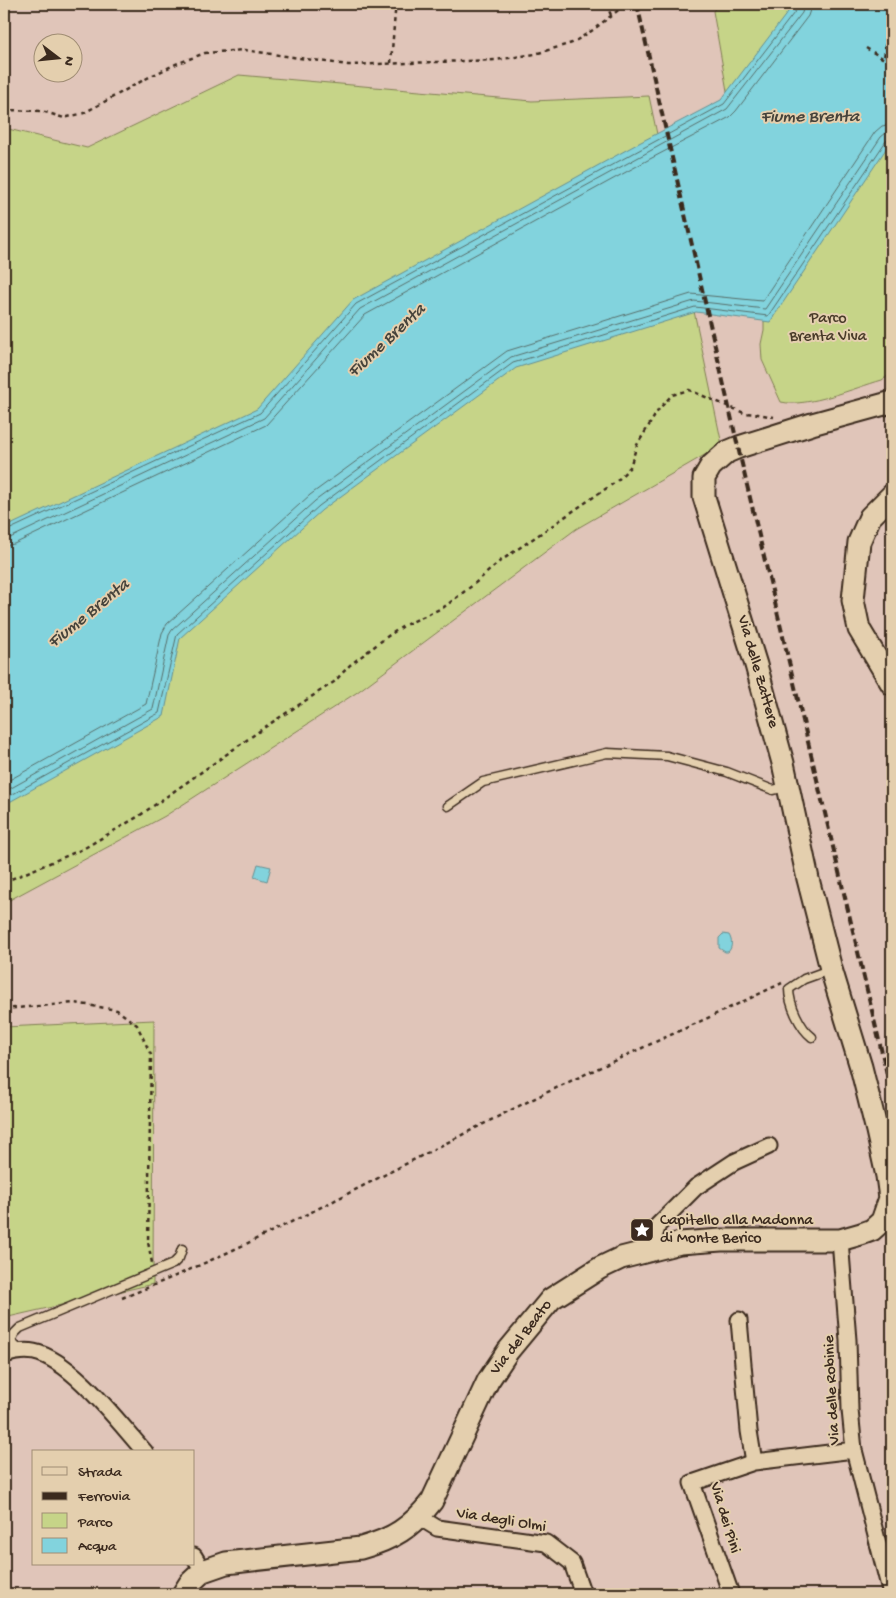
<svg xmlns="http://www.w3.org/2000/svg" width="896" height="1598" viewBox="0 0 896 1598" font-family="'Gochi Hand',sans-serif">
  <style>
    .green { fill: #c6d488; stroke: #807f53 }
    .water { fill: #82d3dd; stroke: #668f91 }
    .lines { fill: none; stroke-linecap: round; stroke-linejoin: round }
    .shore { stroke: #576e6a; stroke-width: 1 }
    .lane-casing { stroke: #3b2a1e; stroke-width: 11 }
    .street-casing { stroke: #3b2a1e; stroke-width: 19 }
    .secondary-casing { stroke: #3b2a1e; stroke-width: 25 }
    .path { stroke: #3b2a1e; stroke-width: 2.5; stroke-dasharray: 4 4; stroke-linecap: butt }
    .lane { stroke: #e4cfae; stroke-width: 8 }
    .street { stroke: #e4cfae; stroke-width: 15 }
    .secondary { stroke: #e4cfae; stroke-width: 21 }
    .rail { stroke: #3b2a1e; stroke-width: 4; stroke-dasharray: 8 4; stroke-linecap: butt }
    .labels { text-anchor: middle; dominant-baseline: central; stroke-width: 4; stroke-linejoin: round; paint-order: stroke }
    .park-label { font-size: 16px; fill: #493b29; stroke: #e4cfae }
    .street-label { font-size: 16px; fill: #3b2a1e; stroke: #e4cfae }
    .poi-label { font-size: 16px; fill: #3b2a1e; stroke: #e4cfae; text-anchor: start }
    .water-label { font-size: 18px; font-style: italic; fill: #46433b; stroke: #e4cfae }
  </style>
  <rect width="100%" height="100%" fill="#e0c5b9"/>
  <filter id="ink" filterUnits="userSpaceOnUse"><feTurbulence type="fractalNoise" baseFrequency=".02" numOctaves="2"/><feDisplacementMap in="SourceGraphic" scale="10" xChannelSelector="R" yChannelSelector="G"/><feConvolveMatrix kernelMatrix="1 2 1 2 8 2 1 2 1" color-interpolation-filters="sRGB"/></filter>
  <g filter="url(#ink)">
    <path class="green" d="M 719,4 L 892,4 L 892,373 L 882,380 C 854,388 808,408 781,402 L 762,360 L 761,344 L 764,330 L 764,316 L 762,291 L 713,11 Z
      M 239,75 L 532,101 L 649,96 L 722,445 L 576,529 L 356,693 L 165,816 L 4,903 L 4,128 L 87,148 Z
      M 154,1020 L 153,1284 L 4,1318 L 4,1027 Z"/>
    <path class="water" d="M 794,4 L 892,4 L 892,140 L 770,322 L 696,312 L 516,368 L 322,510 L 180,638 L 164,716 L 4,805 L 4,528 L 257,409 L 353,300 L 639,143 L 721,100 Z
      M 258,864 L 271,867 L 267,881 L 254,877 Z
      M 723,934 L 729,935 C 732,940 733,947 728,952 L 725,952 L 719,948 L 719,938 Z"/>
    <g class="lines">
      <path class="shore" d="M 4,532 L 260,413 L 356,304 L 724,104 L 797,9 L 798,4
        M 4,539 L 10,538 L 264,418 L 360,309 L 727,109 L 802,13 L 804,4
        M 4,546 L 14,544 L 266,425 L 365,315 L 648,160 L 730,117 L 736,111 L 808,16 L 812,4
        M 4,783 L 146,704 L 162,633 L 167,624 L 310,495 L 507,351 L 691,294 L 762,301 L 875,132 L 882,126 L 892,124
        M 4,792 L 153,709 L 169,635 L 172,630 L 315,501 L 511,357 L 694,301 L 765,309 L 881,137 L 886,133 L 892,132
        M 4,799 L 159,713 L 177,634 L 319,506 L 513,363 L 695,307 L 768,316 L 886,141 L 892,138"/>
      <defs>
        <path id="lane" d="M 448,806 L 483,782 L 607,753 L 667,756 L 727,772 L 773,790 L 786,787
          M 812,1037 C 800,1028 789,1004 789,989 L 804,979 L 829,970
          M 21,1351 L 11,1342 L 14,1334 L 20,1328 L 173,1264 L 179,1258 L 182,1249"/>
        <path id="street" d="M 840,1240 L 848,1340 L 850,1410 L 854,1450 L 891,1594
          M 649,1251 L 658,1225 L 696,1187 L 734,1162 L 769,1146
          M 739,1320 L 749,1431 L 754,1462
          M 4,1355 C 14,1352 24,1350 34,1352 C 72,1360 119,1423 145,1452
          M 419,1517 L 437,1528 L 546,1543 L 572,1563 L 583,1594
          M 194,1556 L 203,1571
          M 731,1594 L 692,1483 L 754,1462 L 854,1450"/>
        <path id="secondary" d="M 892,495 L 870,517 L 859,542 L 853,600 L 859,629 L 892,684
          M 183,1594 L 190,1583 L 203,1571 L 226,1563 L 361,1548 C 393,1539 411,1528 432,1501 L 488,1381 L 508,1351 L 551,1299 L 600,1268 L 621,1258 L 680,1243 L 721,1240 L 840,1240 L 861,1234 L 872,1230 L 882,1221 L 890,1198 L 887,1176 L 877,1131 L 861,1067 L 831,969 L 808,879 L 783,763 L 756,665 L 704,497 L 704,478 L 711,466 L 727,452 L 739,447 L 812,424 L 892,402"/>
      </defs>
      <use href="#lane" class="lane-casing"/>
      <use href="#street" class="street-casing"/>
      <use href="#secondary" class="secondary-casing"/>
      <path class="path" d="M 606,4 L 611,15
        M 866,48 L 884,59 L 886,39 L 892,33
        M 391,63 L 395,13 L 398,4
        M 4,110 L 42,111 L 64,118 L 84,113 L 151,76 L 176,64 L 205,53 L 244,50 L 348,65 L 496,60 L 535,54 L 572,43 L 593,30 L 626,4
        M 4,882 L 83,849 L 139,816 L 268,725 L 334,682 L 350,665 L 388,636 L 405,625 L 444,607 L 473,585 L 499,562 L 617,481 L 630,467 L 637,445 L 659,409 L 672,395 L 689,390 L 744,413 L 758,414 L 774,417
        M 4,1009 L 75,1003 L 117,1010 L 137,1025 L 151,1055 L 148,1242 L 152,1263
        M 122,1298 C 259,1244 387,1172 519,1106 C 606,1063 695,1025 782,983"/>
      <use href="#lane" class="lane"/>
      <use href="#street" class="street"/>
      <use href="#secondary" class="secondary"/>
      <path class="rail" d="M 637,4 L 741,460 L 892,1095"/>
    </g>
  </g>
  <defs>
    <symbol id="sight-square" viewBox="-11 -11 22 22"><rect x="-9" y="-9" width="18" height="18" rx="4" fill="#3b2a1e" stroke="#e4cfae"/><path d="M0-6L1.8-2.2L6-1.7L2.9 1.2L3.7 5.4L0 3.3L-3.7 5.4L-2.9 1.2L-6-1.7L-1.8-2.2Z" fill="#fff"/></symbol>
  </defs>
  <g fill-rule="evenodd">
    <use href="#sight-square" x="628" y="1216" width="28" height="28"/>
  </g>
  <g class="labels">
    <g class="park-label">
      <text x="828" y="319">Parco<tspan x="828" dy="18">Brenta Viva</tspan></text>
    </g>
    <g class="street-label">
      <text transform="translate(757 672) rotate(74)">Via delle Zattere</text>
      <text transform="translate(522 1338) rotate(-52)">Via del Beato</text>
      <text transform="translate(833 1390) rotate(-93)">Via delle Robinie</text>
      <text transform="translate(724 1518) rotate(73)">Via dei Pini</text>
      <text transform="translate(501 1521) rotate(9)">Via degli Olmi</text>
    </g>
    <g class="poi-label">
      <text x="660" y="1221">Capitello alla Madonna<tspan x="660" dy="18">di Monte Berico</tspan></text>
    </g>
    <g class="water-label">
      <text x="810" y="117">Fiume Brenta</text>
      <text transform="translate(387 341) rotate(-43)">Fiume Brenta</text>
      <text transform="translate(89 614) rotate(-39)">Fiume Brenta</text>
    </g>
  </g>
  <rect width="896" height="1598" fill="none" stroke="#e4cfae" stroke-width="20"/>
  <rect x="10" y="10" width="876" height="1578" fill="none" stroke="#3b2a1e" stroke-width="2" filter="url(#ink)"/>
  <rect x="32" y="1450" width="162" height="115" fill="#e4cfae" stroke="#a08d74"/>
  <rect x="42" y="1467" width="25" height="8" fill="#e4cfae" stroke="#a08d74"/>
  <text x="78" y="1476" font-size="15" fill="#3b2a1e">Strada</text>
  <rect x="42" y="1492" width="25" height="8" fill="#3b2a1e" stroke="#a08d74"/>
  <text x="78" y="1500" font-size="15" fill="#3b2a1e">Ferrovia</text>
  <rect x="42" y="1513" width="25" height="15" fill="#c6d488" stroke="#a08d74"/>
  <text x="78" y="1526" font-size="15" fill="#3b2a1e">Parco</text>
  <rect x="42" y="1538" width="25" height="15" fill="#82d3dd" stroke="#a08d74"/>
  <text x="78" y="1550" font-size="15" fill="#3b2a1e">Acqua</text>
  <g transform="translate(58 58) rotate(106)"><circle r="24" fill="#e4cfae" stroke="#a08d74"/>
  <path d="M0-4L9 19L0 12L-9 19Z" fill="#3b2a1e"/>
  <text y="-8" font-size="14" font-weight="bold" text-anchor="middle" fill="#3b2a1e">N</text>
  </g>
</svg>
